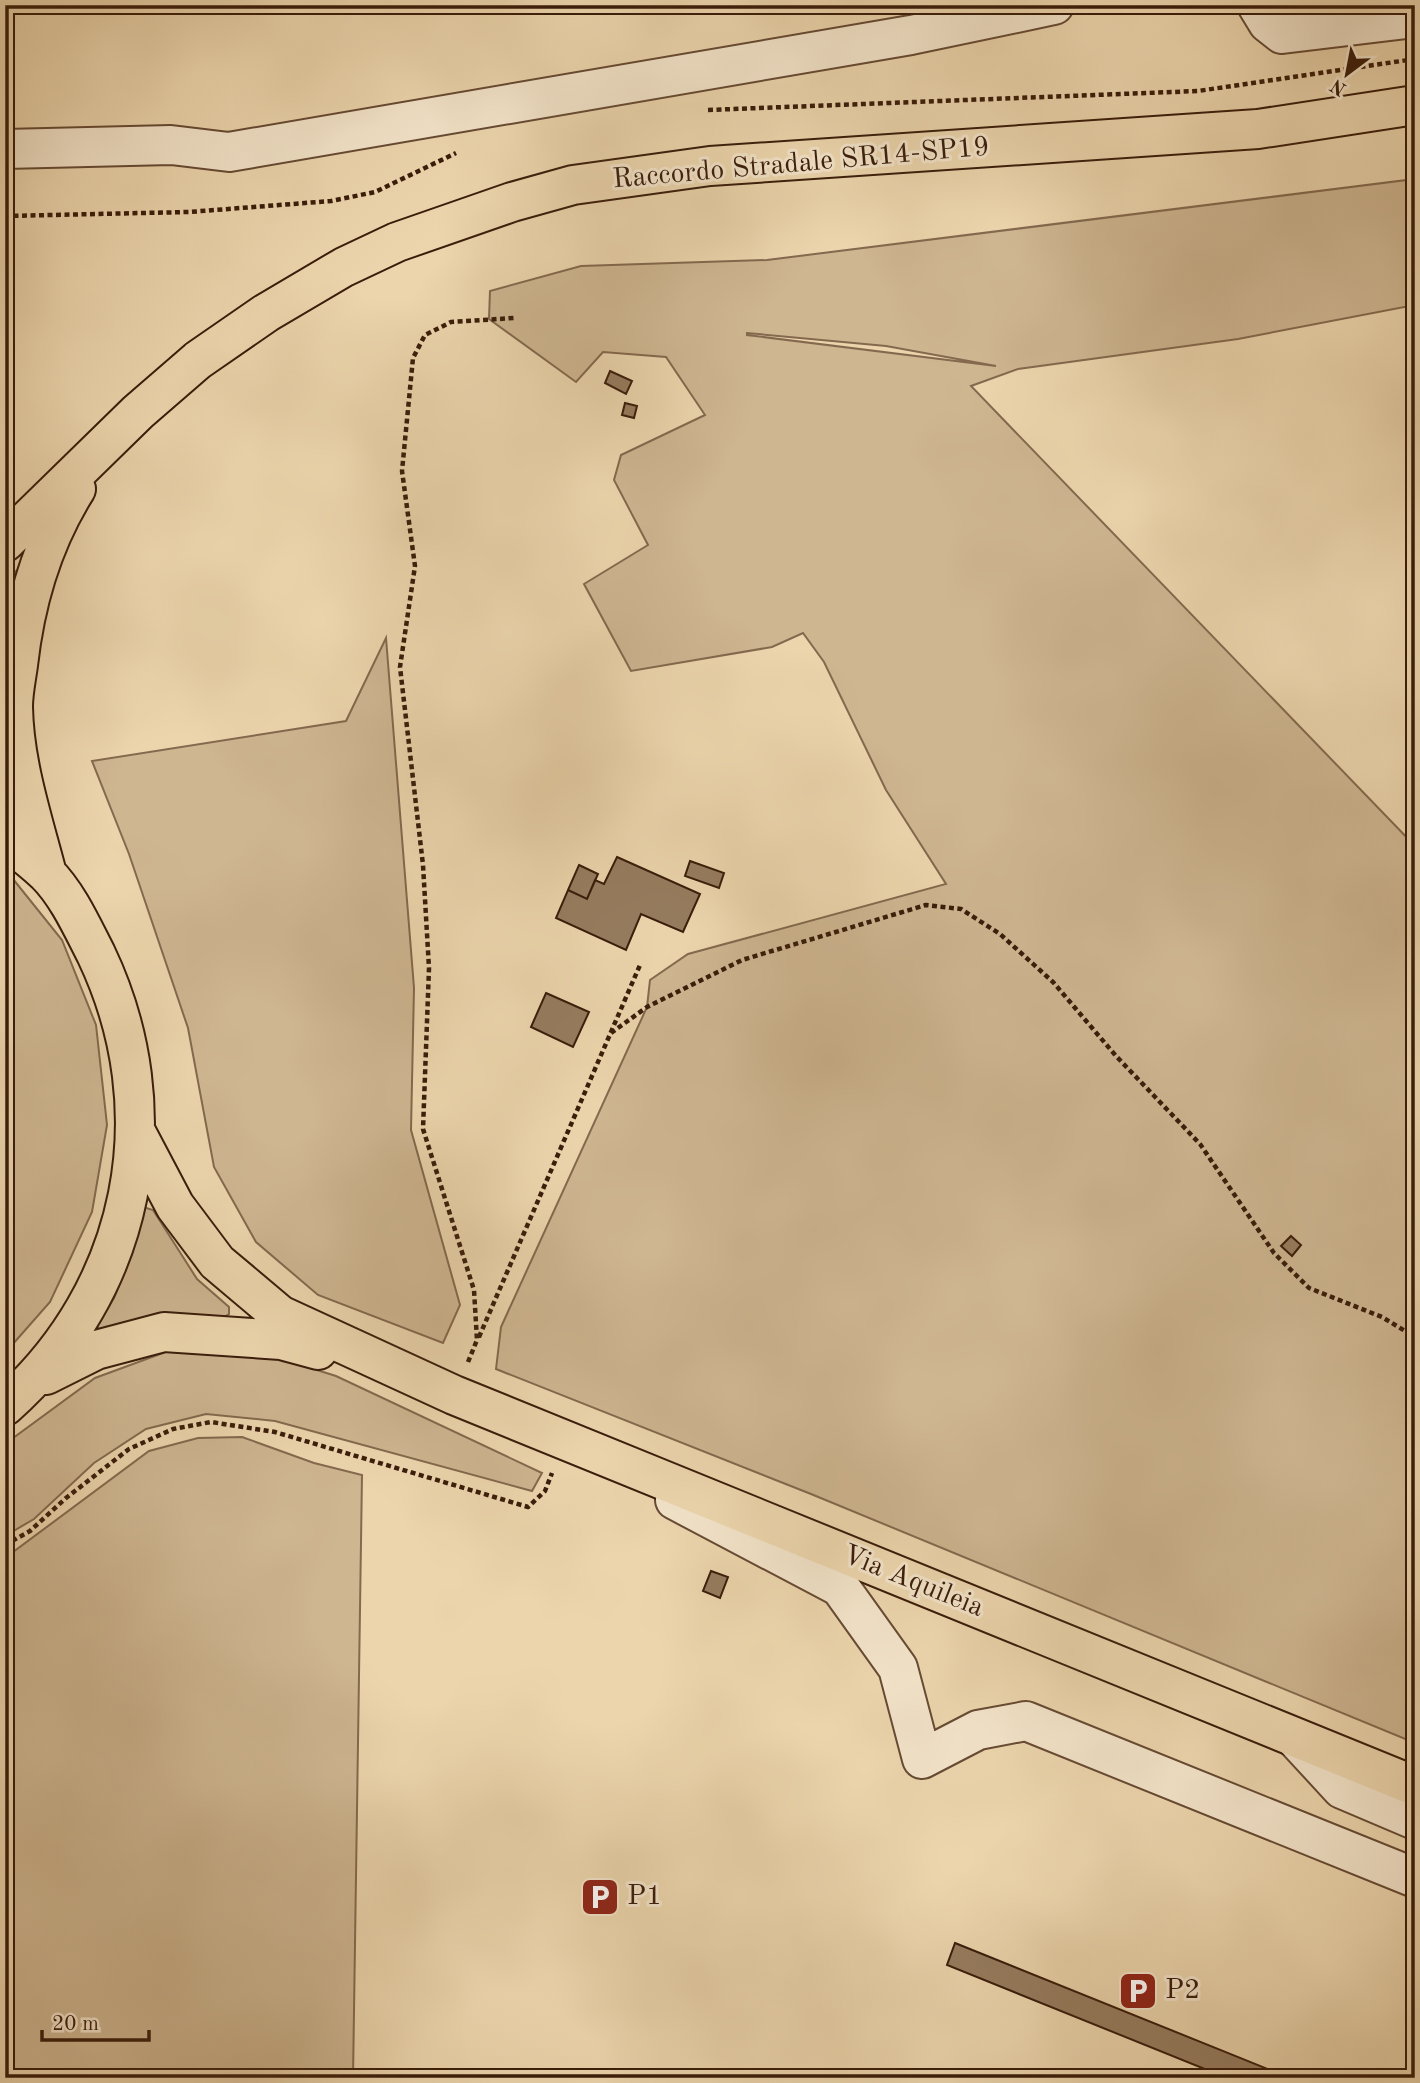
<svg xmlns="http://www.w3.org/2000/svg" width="1420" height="2083" viewBox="0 0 1420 2083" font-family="'Old Standard TT',serif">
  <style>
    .green { fill: #ceb691; stroke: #84694e; stroke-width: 2; fill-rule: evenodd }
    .building { fill: #967c5f; stroke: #391c0a; stroke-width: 2 }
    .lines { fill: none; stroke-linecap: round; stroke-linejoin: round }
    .minor-casing { stroke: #664a33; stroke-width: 42 }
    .major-casing { stroke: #391c0a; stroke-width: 42 }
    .path { stroke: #391c0a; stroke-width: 4.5; stroke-dasharray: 5 3.5; stroke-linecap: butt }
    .minor { stroke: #f3e4ca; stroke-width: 38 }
    .major { stroke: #ecd5ad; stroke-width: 38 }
    .labels { text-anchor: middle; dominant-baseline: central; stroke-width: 6; stroke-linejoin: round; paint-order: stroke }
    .street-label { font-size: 28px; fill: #391c0a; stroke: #f3e4ca }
    .poi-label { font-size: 28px; fill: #391c0a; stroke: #f3e4ca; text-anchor: start }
  </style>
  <rect width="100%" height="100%" fill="#ecd5ad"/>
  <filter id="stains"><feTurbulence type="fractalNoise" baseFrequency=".00286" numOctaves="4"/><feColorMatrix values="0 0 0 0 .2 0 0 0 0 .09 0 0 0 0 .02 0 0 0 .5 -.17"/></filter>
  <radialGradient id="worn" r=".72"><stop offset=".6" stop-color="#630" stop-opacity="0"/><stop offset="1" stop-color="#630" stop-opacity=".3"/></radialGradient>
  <path class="green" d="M 1415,179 L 1415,305 L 1238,339 L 1018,369 L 971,386 L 1415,846 L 1415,1743 L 811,1494 L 496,1369 L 501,1327 L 647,1007 L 650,980 L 688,954 L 946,884 L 886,790 L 824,662 L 803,633 L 772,647 L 631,671 L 584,584 L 648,545 L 614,480 L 621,455 L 705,415 L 666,357 L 603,352 L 576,382 L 489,319 L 490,291 L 581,266 L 767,260 ZM 747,333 L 886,346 L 996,366 L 747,335 Z
    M 9,566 L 15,571 L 5,611 L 5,567 Z
    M 386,638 L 414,988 L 411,1130 L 460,1305 L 443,1343 L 318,1295 L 256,1242 L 214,1167 L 188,1028 L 129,854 L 92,761 L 346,721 Z
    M 5,869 L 62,940 L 96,1025 L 107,1125 L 92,1212 L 50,1302 L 5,1353 Z
    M 143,1207 L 153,1210 L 197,1279 L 229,1307 L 229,1314 L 221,1319 L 101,1334 L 97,1326 L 114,1298 L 132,1254 Z
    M 171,1350 L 256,1351 L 336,1376 L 542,1473 L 532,1491 L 275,1421 L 206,1414 L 146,1429 L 94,1463 L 34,1519 L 5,1536 L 5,1444 L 95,1378 Z
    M 242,1437 L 314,1463 L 362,1475 L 353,2078 L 5,2078 L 5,1558 L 149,1451 L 198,1438 Z"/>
  <path class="building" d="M 610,371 L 632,381 L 626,394 L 605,383 Z
    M 625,403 L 637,406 L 634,418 L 622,415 Z
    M 617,857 L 700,894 L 683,932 L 641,914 L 626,950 L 556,918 L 568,890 L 587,899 L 595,880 L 604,884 Z
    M 690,861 L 724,873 L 719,888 L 685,876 Z
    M 579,865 L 598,874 L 587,899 L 568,890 Z
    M 546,993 L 589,1012 L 573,1047 L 531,1027 Z
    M 1291,1236 L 1301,1245 L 1292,1256 L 1281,1246 Z
    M 711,1571 L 728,1577 L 720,1598 L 703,1591 Z
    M 955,1943 L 1290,2078 L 1227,2078 L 947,1965 Z"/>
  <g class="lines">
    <defs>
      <path id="minor" d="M 1257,5 L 1268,23 L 1282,34 L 1415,18
        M 5,149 L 171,145 L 229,152 L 911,35 L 1054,5
        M 675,1500 L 840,1587 L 898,1668 L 922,1759 L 978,1730 L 1026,1721 L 1415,1878
        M 1295,1738 L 1342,1789 L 1415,1820"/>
      <path id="major" d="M 5,542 L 138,412 L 198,360 L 266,313 L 344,267 L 397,242 L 512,202 L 573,185 L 710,166 L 1258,129 L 1415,105
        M 5,839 C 19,850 33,861 46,873 C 68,895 82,927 96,954 C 171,1111 136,1290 5,1406
        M 47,874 C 33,820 14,764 13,707 C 13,693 16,679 18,665 C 25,602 42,543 76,489
        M 136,1132 L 175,1206 L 217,1262 L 280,1315 L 454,1395 L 1415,1786
        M 46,1375 L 96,1350 L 164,1332 L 281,1340 L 318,1350"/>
    </defs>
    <use href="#minor" class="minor-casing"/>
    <use href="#major" class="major-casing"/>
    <path class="path" d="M 708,110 L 1198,91 L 1415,59
      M 5,216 L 189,212 L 331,201 L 375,192 L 456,153
      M 611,1033 L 647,1007 L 742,960 L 926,905 L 961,909 L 1000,934 L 1053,982 L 1116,1056 L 1200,1144 L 1274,1253 L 1309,1288 L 1382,1317 L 1415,1337
      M 479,1337 L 640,965
      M 468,1362 L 477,1340 L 474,1290 L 423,1129 L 429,968 L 423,865 L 400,667 L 415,566 L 402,471 L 413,358 L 425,335 L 451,322 L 514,318
      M 5,1545 L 30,1531 L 66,1498 L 129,1449 L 173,1429 L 211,1422 L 275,1432 L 528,1507 L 545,1491 L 552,1473"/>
    <use href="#minor" class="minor"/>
    <use href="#major" class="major"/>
  </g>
  <defs>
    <symbol id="parking-square" viewBox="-11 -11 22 22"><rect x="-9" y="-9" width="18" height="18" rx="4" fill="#8f2418" stroke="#f3e4ca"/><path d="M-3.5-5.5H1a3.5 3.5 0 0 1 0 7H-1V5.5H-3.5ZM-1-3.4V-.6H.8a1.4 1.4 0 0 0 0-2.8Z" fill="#fff"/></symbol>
  </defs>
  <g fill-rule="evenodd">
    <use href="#parking-square" x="578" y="1875" width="44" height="44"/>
    <use href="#parking-square" x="1116" y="1969" width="44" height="44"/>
  </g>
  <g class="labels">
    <g class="street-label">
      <text transform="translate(801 164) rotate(-5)">Raccordo Stradale SR14-SP19</text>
      <text transform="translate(913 1582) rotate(22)">Via Aquileia</text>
    </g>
    <g class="poi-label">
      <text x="627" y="1897">P1</text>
      <text x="1165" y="1991">P2</text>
    </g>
  </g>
  <rect width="1420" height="2083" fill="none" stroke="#ecd5ad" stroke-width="28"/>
  <rect x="7" y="7" width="1406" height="2069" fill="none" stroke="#391c0a" stroke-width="3.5"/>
  <rect x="14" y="14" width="1392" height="2055" fill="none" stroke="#391c0a" stroke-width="2"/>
  <g transform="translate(1347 74) rotate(212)" stroke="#f3e4ca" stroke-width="5" paint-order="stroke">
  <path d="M0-5L12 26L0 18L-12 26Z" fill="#391c0a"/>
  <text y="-10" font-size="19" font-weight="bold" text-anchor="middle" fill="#391c0a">N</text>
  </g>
  <path d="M42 2030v10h107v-10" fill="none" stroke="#391c0a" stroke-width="3.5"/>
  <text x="52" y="2030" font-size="21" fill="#391c0a" stroke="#f3e4ca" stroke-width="5" paint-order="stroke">20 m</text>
  <rect width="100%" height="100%" filter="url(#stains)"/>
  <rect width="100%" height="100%" fill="url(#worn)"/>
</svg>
